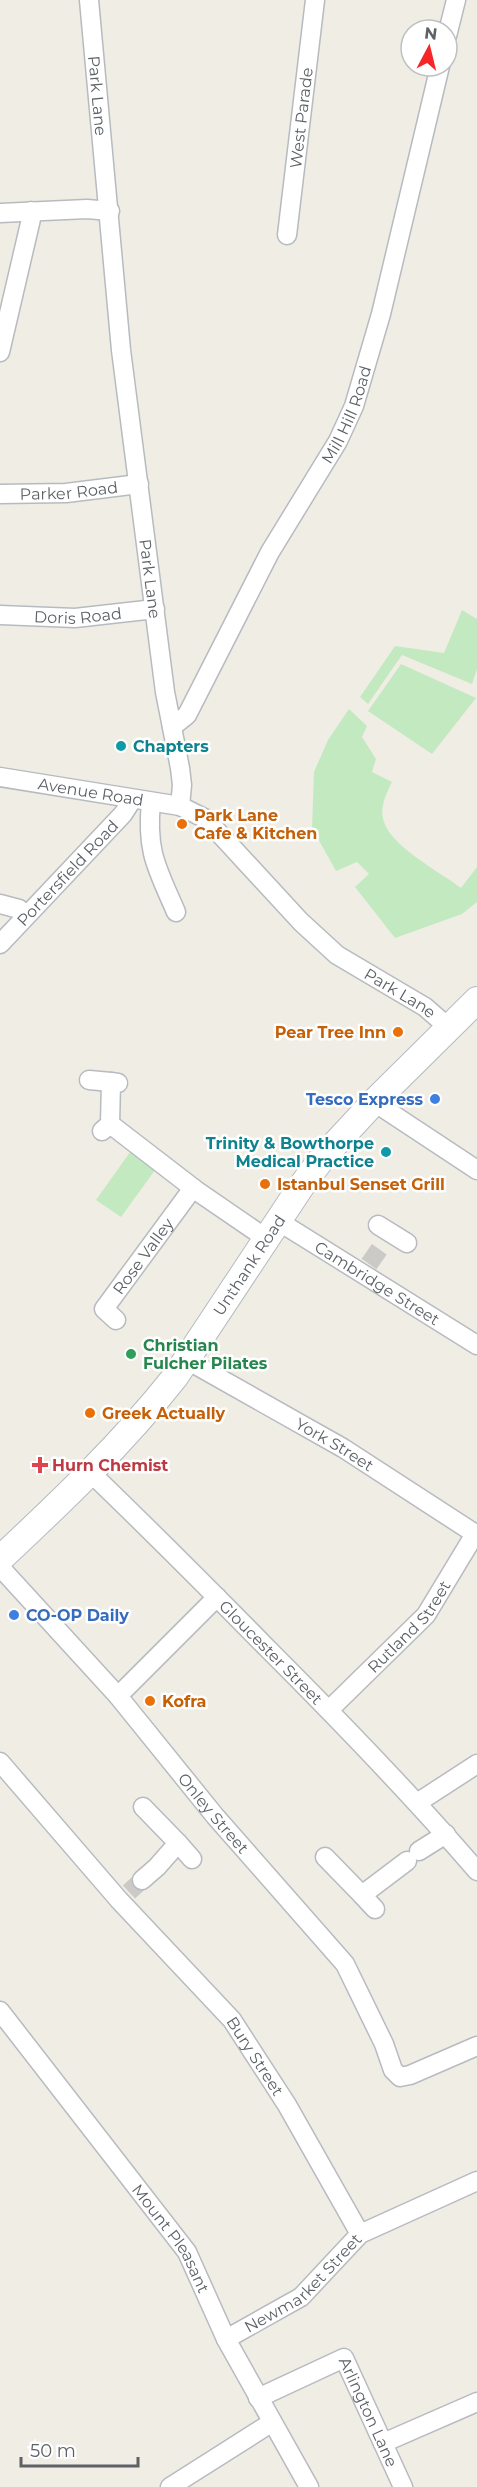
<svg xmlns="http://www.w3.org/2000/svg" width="477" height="2487" viewBox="0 0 477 2487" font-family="Montserrat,sans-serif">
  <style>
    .green { fill: #c3e9c0 }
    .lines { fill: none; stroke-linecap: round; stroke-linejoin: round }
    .street-tunnel { stroke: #cbcac6; stroke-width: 18; stroke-dasharray: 18 9; stroke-linecap: butt }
    .street-casing { stroke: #b7bbc0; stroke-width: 21 }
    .secondary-casing { stroke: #b6bbc0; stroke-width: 28 }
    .street { stroke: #fff; stroke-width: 18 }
    .secondary { stroke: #fff; stroke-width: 26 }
    .culture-dot { fill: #0f9aa8; stroke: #fff; stroke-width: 2 }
    .food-dot { fill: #e8710a; stroke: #fff; stroke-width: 2 }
    .shop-dot { fill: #3f7fe0; stroke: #fff; stroke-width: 2 }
    .leisure-dot { fill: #2e9e5b; stroke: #fff; stroke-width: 2 }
    .health-dot { fill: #e0444e; stroke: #fff; stroke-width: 2 }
    .labels { text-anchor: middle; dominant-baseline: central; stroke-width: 5; stroke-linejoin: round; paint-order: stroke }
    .street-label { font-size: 16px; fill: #5d6267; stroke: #fff }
    .culture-label { font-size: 16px; font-weight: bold; fill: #0d838f; stroke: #fff; text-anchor: start }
    .food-label { font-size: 16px; font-weight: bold; fill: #c56008; stroke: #fff; text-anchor: start }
    .shop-label { font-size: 16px; font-weight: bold; fill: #366cbe; stroke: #fff; text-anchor: end }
    .leisure-label { font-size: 16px; font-weight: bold; fill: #27864d; stroke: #fff; text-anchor: start }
    .health-label { font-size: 16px; font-weight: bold; fill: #be3a42; stroke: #fff; text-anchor: start }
  </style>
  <rect width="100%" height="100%" fill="#f0ede5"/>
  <path class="green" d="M 462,610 L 477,619 L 477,669 L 472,684 L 402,655 L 368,704 L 360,697 L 395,646 L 444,653 Z
    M 401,664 L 476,698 L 432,754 L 368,711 Z
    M 349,709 L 367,726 L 362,737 L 376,759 L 372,772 L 392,782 C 386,794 379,808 384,822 C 392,847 440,872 461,888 L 477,867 L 477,902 L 462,914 L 395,938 L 355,887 L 369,874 L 357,862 L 336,871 L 312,828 L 314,772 L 328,740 Z
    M 133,1148 L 158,1166 L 121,1217 L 96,1200 Z"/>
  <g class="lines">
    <path class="street-tunnel" d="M 369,1264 L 383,1244
      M 129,1892 L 142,1880"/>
    <defs>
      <g id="street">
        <path id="s1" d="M 89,0 L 121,350 L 165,692 L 180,768 L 182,785 L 180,806"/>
        <path d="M 447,36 L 456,0"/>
        <path d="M 0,213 L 87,209 L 110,211"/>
        <path id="s2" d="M 287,235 L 315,0"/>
        <path d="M 0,352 L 31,219 L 31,211"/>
        <path id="s3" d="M 0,494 L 66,493 L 139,484"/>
        <path id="s4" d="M 0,615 L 75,618 L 155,609"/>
        <path id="s5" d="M 172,727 L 187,715 L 270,552 L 338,441 L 354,406 L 381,314 L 440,66"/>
        <path id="s6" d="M 0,777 L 180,806 L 206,819 L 301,922 L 337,955 L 425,1007 L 448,1027"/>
        <path d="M 151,802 C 146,852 157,868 176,912"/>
        <path d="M 0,904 L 19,909 L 26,915"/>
        <path id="s7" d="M 0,944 L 123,814 L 132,800"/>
        <path d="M 89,1080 L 111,1082"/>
        <path d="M 374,1102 L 477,1170"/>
        <path d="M 110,1124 L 197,1191 L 267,1239"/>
        <path d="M 102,1131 L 110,1124 L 111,1082 L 118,1083"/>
        <path id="s8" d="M 278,1221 L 477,1345"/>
        <path d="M 378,1225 L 407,1243"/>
        <path id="s9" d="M 116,1320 L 104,1309 L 193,1188"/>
        <path id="s10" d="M 187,1360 L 343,1448 L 477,1535"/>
        <path id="s11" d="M 91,1473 C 151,1531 210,1590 268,1649 C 340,1721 411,1794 477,1871"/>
        <path id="s12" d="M 0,1567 L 118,1696 L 215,1816 L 345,1964 L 384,2044 L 393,2070 L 400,2077 L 410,2075 L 477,2046"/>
        <path d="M 118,1696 L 217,1597"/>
        <path id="s13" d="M 329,1710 L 426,1615 L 475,1534"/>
        <path id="s14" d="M 0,1762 L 119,1900 L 232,2020 L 287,2105 L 360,2234"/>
        <path d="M 417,1803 L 477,1764"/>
        <path d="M 178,1843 L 192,1859"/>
        <path d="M 419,1851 L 446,1834"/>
        <path d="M 325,1857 L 362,1895 L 407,1861"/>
        <path d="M 142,1880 L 157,1867 L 178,1843 L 143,1807"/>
        <path d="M 362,1895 L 375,1909"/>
        <path id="s15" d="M 0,2011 L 187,2252 L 226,2339 L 309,2487"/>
        <path id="s16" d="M 226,2339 L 301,2297 L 360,2234 L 477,2181"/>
        <path id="s17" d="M 258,2398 L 344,2358 L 403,2487"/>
        <path d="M 383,2443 L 477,2402"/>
        <path d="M 170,2487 L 271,2423"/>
      </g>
      <g id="secondary">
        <path id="s18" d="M 0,1559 C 62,1501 122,1444 175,1377 L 300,1188 L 323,1157 L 374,1102 L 477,1000"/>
      </g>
    </defs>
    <use href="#street" class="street-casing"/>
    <use href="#secondary" class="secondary-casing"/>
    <use href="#street" class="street"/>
    <use href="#secondary" class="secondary"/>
  </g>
  <g class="culture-dot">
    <circle cx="121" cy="746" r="6"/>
    <circle cx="386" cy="1152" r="6"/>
  </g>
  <g class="food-dot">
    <circle cx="182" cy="824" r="6"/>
    <circle cx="398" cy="1032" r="6"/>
    <circle cx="265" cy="1184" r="6"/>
    <circle cx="90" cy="1413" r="6"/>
    <circle cx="150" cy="1701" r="6"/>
  </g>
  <g class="shop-dot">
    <circle cx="435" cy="1099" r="6"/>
    <circle cx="14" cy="1615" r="6"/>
  </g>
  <circle class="leisure-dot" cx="131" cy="1354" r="6"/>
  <path class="health-dot" d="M37 1456h6v6h6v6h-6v6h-6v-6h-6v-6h6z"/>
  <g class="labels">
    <g class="street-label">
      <text stroke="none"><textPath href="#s1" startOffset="96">Park Lane</textPath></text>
      <text stroke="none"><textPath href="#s2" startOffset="118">West Parade</textPath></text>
      <text stroke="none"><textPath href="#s5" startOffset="360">Mill Hill Road</textPath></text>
      <text stroke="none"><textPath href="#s3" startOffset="69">Parker Road</textPath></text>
      <text stroke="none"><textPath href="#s1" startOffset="582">Park Lane</textPath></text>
      <text stroke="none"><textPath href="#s4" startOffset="78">Doris Road</textPath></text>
      <text stroke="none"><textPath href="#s6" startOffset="92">Avenue Road</textPath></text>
      <text stroke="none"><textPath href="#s7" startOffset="98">Portersfield Road</textPath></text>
      <text stroke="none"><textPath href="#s6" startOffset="474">Park Lane</textPath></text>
      <text stroke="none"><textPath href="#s9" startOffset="82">Rose Valley</textPath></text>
      <text stroke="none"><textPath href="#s18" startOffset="387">Unthank Road</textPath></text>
      <text stroke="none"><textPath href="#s8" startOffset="117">Cambridge Street</textPath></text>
      <text stroke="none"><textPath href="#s10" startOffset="170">York Street</textPath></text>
      <text stroke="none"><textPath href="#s13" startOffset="116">Rutland Street</textPath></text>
      <text stroke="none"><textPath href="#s11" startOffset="254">Gloucester Street</textPath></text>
      <text stroke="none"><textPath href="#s12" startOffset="326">Onley Street</textPath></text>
      <text stroke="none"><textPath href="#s14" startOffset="390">Bury Street</textPath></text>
      <text stroke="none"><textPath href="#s15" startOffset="285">Mount Pleasant</textPath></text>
      <text stroke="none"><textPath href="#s16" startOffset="96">Newmarket Street</textPath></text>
      <text stroke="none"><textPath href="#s17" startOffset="154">Arlington Lane</textPath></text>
    </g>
    <g class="culture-label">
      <text x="133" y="746">Chapters</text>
      <text x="374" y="1143" text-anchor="end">Trinity &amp; Bowthorpe<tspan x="374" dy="18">Medical Practice</tspan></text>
    </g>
    <g class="food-label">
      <text x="194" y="815">Park Lane<tspan x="194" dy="18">Cafe &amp; Kitchen</tspan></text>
      <text x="386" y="1032" text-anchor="end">Pear Tree Inn</text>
      <text x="277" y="1184">Istanbul Senset Grill</text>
      <text x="102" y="1413">Greek Actually</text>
      <text x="162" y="1701">Kofra</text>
    </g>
    <g class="shop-label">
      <text x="423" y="1099">Tesco Express</text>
      <text x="26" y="1615" text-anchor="start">CO-OP Daily</text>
    </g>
    <g class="leisure-label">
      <text x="143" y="1345">Christian<tspan x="143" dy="18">Fulcher Pilates</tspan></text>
    </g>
    <g class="health-label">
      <text x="52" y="1465">Hurn Chemist</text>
    </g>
  </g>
  <g transform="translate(429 48) rotate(7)"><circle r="28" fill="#ffffff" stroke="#bec0c2" stroke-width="1.5"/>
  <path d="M0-4.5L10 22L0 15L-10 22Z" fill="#f62527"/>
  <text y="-9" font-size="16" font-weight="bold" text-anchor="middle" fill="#5d6267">N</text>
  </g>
  <path d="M21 2457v9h117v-9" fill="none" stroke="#5d6267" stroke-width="3"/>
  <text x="30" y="2457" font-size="18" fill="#5d6267" stroke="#ffffff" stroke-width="4.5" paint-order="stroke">50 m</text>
</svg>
